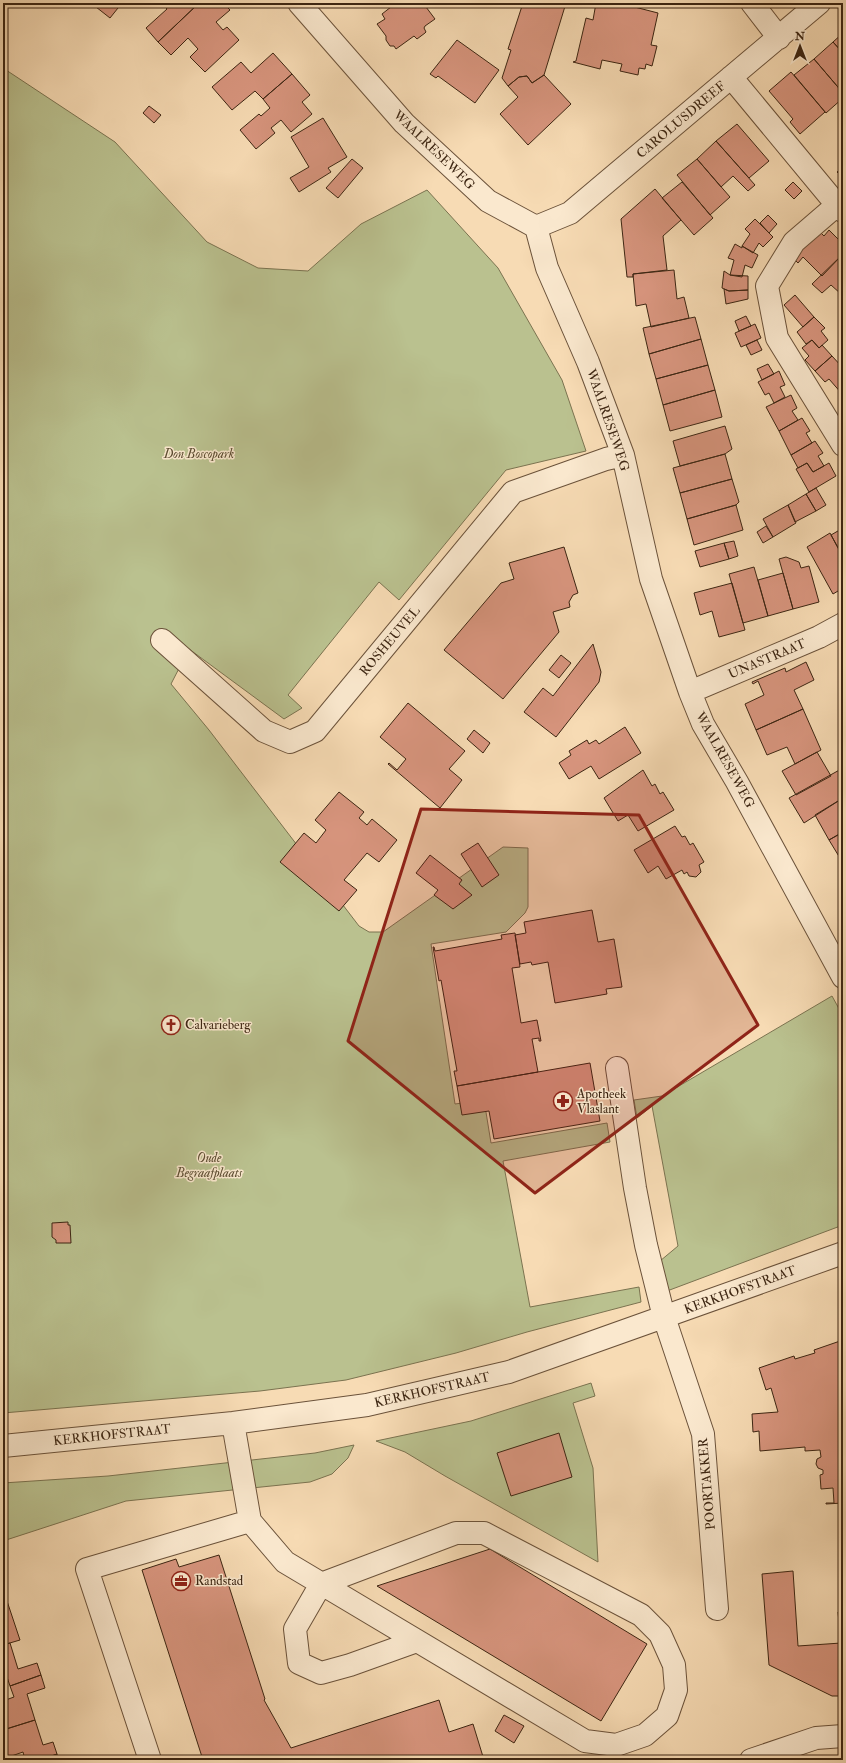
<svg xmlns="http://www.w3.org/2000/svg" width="846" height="1763" viewBox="0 0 846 1763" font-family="'IM FELL Double Pica',serif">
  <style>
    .green { fill: #bac18f; stroke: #7b7350 }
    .building { fill: #d8957e; stroke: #3c2512 }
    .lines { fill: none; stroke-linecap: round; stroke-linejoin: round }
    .minor-casing { stroke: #6b523a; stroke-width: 24 }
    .minor { stroke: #fae8ce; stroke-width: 22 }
    .marked { fill: #8f2418; fill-opacity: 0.2; stroke: #8f2418; stroke-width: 3; stroke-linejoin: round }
    .labels { text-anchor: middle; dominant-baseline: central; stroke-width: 3; stroke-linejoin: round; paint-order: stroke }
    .street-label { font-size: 13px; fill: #3c2512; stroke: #fae8ce }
    .park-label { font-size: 13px; font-style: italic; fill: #5c4c31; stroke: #fae8ce }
    .poi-label { font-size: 13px; fill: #3c2512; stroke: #fae8ce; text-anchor: start }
  </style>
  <rect width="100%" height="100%" fill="#f7dbb4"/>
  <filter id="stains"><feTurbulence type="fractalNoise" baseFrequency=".005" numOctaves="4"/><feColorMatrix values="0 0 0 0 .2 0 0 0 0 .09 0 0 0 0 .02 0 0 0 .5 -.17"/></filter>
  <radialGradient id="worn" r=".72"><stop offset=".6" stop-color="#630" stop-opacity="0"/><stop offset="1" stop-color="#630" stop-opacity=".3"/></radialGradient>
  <path class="green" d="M 3,68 L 115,142 L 207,242 L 258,268 L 308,271 L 361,224 L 427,190 L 498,268 L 562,380 L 586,451 L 506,470 L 399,600 L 379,582 L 288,695 L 302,708 L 284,719 L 189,649 L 171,684 L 209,730 L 359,926 L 369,932 L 383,932 L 503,847 L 528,848 L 528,907 L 525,913 L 506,932 L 431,944 L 455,1104 L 484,1100 L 491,1143 L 607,1123 L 610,1142 L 503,1161 L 530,1307 L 639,1287 L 641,1302 L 527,1332 L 456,1353 L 346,1380 L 260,1391 L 3,1413 Z
    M 832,996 L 843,1016 L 843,1225 L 667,1291 L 660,1261 L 678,1246 L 652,1106 L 637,1118 L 634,1100 L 662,1096 Z
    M 591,1383 L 595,1396 L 573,1403 L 593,1468 L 598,1562 L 445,1476 L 405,1452 L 376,1441 L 471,1421 Z
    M 354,1445 L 348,1458 L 332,1474 L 310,1482 L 126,1501 L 3,1541 L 3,1483 L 108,1476 L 315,1453 Z"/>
  <path class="building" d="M 98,3 L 122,3 L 110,18 L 96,7 Z
    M 162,3 L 199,3 L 158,42 L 146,28 L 167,9 Z
    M 199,3 L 223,3 L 230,10 L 216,22 L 223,30 L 227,27 L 239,40 L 205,72 L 190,57 L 198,49 L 188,38 L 171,55 L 158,42 Z
    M 396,3 L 423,3 L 435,19 L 425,26 L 424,28 L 426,32 L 425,33 L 417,39 L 414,36 L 396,49 L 394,46 L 390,46 L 386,40 L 386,36 L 377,24 L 385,19 L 382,14 Z
    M 523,3 L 566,3 L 544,75 L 532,83 L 527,76 L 519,77 L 508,86 L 502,78 L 511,50 L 508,49 Z
    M 596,3 L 619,3 L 658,13 L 651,45 L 657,46 L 652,66 L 646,64 L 645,69 L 639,68 L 638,75 L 620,71 L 622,64 L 602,60 L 600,69 L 573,62 L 576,61 L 586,18 L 593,20 Z
    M 843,33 L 843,53 L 833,42 Z
    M 457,40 L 499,70 L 475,103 L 438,76 L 436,78 L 430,74 Z
    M 833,42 L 843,53 L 843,93 L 814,59 Z
    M 273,53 L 292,74 L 263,99 L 255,91 L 232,110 L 212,87 L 241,62 L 251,73 Z
    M 814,59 L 843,93 L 843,98 L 826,113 L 794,75 Z
    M 791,72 L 825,112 L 800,134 L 790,122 L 793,119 L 769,91 Z
    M 292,74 L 310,95 L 302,102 L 312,114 L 291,132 L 281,120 L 271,128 L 275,133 L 256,149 L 240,130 L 259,114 L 261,116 L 270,108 L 263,99 Z
    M 544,75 L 571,104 L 528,145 L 500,114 L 518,97 L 508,86 L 519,77 L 527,76 L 532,83 Z
    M 149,106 L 161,115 L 154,123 L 143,113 Z
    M 323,118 L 347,157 L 328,168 L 331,172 L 299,192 L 290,178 L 309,167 L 291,137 Z
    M 737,124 L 769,161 L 749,178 L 716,141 Z
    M 716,141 L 755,185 L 748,191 L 733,176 L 721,187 L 697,159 Z
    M 352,159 L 363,168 L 338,198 L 326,188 Z
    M 697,159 L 730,197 L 710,215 L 677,175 Z
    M 843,167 L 843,178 L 837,172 Z
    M 682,182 L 713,218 L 694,235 L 662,198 Z
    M 793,182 L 802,191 L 794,199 L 785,190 Z
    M 655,189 L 681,220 L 663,236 L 667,270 L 633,274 L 633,277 L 627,277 L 621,219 Z
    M 768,215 L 777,224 L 769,233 L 760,223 Z
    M 755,219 L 773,237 L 763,247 L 759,243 L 753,253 L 742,246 L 750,234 L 745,229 Z
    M 818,230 L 824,236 L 829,230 L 843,244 L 843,254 L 822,276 L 803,257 L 798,263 L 792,257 Z
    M 735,244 L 742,248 L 742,246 L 758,255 L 752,268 L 745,265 L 742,277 L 730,275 L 734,260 L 728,258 Z
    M 843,254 L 843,291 L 841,294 L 831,285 L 822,293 L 812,284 Z
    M 674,270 L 677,299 L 684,297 L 689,318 L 651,327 L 646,304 L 636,306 L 633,274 Z
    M 724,271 L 730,275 L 748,276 L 748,290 L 729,291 L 722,288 Z
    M 724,289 L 729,291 L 748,290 L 748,299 L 726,304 Z
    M 795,295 L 814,317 L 803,327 L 784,305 Z
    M 746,316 L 751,326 L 739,331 L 735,321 Z
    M 695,317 L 701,339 L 649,354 L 643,328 Z
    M 814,317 L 825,328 L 821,331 L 828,340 L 819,348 L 812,340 L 806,344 L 797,332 Z
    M 755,324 L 761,338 L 741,347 L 735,333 Z
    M 701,339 L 708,365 L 656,379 L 649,354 Z
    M 757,340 L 762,350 L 751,355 L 746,345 Z
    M 812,340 L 819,348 L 822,345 L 832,356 L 815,371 L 805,360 L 809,356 L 802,348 Z
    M 832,356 L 843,368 L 843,395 L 829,379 L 825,382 L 815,371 Z
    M 768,364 L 774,374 L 762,380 L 757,369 Z
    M 708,365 L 715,390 L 663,405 L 656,379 Z
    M 779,371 L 785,385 L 780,387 L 785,397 L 774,403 L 769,393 L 765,395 L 758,382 Z
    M 715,390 L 722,417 L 670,431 L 663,405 Z
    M 791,395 L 797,408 L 792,411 L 798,420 L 779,431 L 766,407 Z
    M 843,395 L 843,403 L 839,398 Z
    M 802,418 L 810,431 L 806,433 L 812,443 L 791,455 L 779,431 Z
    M 725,426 L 732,449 L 725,454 L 680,466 L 673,441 Z
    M 815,441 L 823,453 L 818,456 L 824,466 L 813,472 L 807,463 L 798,468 L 791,455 Z
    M 725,454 L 732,479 L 680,493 L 673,468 Z
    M 807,463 L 813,472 L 829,463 L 836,476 L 809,492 L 796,469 Z
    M 732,479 L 739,502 L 736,505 L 687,519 L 680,493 Z
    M 816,488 L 826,505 L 816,511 L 806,494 Z
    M 806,494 L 816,511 L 795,522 L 788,505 Z
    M 736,505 L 743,530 L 694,545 L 687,519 Z
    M 788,505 L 796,523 L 773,537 L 763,519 Z
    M 766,526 L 773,537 L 763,543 L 757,532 Z
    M 843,528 L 843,557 L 831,535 Z
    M 830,533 L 843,557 L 843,588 L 833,594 L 807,547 Z
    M 734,541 L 738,556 L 729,559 L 724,543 Z
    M 724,543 L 729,559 L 700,567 L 695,551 Z
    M 564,547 L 578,593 L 573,595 L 569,602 L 570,607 L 553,612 L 559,632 L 503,699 L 444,650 L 501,583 L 514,579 L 509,563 Z
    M 786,557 L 799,562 L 801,568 L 809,566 L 819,602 L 793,609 L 779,559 Z
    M 754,567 L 768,616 L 743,623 L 729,574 Z
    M 783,573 L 793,609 L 768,616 L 758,580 Z
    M 732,583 L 745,630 L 719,637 L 712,611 L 700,615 L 694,593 Z
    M 593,644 L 601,672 L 599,682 L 556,737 L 524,712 L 543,688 L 553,696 Z
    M 561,655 L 571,663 L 559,678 L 549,670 Z
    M 806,662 L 814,680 L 794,690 L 803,709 L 756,730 L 745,704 L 764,695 L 758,681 L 753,684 L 752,682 L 785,668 L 786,672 Z
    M 408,703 L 465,751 L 449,769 L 462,780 L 440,808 L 388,764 L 389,763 L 397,770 L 406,759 L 380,737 Z
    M 803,709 L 821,750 L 795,764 L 787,747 L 767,755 L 756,730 Z
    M 625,727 L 641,753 L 599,779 L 591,766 L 569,779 L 559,763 L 571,755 L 569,751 L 587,740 L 589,744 L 596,740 L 599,744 Z
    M 474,730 L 490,743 L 483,753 L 467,739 Z
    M 817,752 L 831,776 L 796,795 L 782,771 Z
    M 843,768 L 843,798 L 804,823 L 789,798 Z
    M 643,770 L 652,786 L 655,784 L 660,794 L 663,792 L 674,810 L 638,831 L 628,815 L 618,821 L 604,798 Z
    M 339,792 L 364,812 L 359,818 L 367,825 L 372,819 L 397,840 L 379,862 L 367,853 L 344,880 L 357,890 L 339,911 L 280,862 L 304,833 L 316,843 L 326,830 L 315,820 Z
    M 843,798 L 843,832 L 829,840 L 815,815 Z
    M 675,826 L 682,837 L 685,836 L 690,845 L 693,843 L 704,862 L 699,865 L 701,872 L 696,877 L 689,876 L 687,872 L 684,874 L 682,870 L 666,879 L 658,866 L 648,873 L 634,850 Z
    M 843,832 L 843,863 L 829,840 Z
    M 478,843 L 499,875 L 482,887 L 461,854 Z
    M 430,855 L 462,880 L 459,884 L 472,895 L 453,909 L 434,895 L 438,890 L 416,873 Z
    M 592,910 L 598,942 L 614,939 L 622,987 L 606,989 L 607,994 L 555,1003 L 548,962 L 532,965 L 531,962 L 520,964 L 515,935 L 526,933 L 524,922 Z
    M 515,933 L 520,967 L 512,968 L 521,1023 L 537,1020 L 541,1041 L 539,1041 L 539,1038 L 532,1039 L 538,1072 L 457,1086 L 454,1071 L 457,1071 L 441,980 L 439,981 L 433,947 L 434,947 L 435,951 L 502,939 L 501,935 Z
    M 590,1063 L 600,1121 L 494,1139 L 489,1111 L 462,1115 L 457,1086 Z
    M 68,1222 L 68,1225 L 70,1225 L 71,1243 L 56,1243 L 56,1240 L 52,1237 L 52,1223 Z
    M 843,1340 L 843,1503 L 826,1504 L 826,1503 L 834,1503 L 833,1488 L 821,1489 L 820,1475 L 823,1474 L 823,1470 L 818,1468 L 816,1464 L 817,1459 L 821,1457 L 820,1450 L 805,1451 L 805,1447 L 760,1451 L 759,1431 L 753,1432 L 752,1414 L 778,1412 L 771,1388 L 766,1390 L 759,1368 L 794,1356 L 795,1359 L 815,1353 L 814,1350 Z
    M 559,1433 L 572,1477 L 511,1496 L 497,1453 Z
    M 490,1549 L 647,1644 L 601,1721 L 377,1586 Z
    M 219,1555 L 265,1699 L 264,1700 L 291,1748 L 439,1700 L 449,1732 L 473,1724 L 484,1760 L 203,1760 L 142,1570 L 176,1559 L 179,1567 Z
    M 793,1571 L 798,1646 L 841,1643 L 838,1612 L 843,1607 L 843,1696 L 832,1696 L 769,1665 L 762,1574 Z
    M 7,1601 L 20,1640 L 3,1645 L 3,1603 Z
    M 10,1643 L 18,1669 L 37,1663 L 41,1675 L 10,1686 L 6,1674 L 3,1675 L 3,1645 Z
    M 41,1675 L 45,1688 L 27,1694 L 35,1720 L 3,1730 L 3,1701 L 14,1697 L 10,1686 Z
    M 504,1715 L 524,1726 L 514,1743 L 495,1731 Z
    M 35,1720 L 43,1745 L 53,1742 L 57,1754 L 41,1760 L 25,1760 L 23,1752 L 3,1759 L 3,1730 Z
    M 57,1754 L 59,1760 L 41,1760 Z"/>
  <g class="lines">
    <defs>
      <path id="minor" d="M 299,3 L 404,123 L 488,201 L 536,227 L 547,268 L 588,362 L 623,455 L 651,579 L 690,692 L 703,724 L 737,782 L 843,977
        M 752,3 L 779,38
        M 731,77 L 837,205 L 843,211
        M 837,205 L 794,242 L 767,286 L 777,338 L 843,445
        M 536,227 L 570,213 L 819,3
        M 162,640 L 264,731 L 290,742 L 315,731 L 513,492 L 606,459 L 623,455
        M 690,692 L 819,637 L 843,624
        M 617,1068 L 635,1188 L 646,1245 L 664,1317 L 703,1434 L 717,1609
        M 233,1423 L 250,1521 L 285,1562 L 585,1741 L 616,1745 L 645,1735 L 667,1716 L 676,1690 L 674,1665 L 660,1634 L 641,1615 L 484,1533 L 456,1533 L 321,1584 L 295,1629 L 299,1663 L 321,1673 L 350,1665 L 417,1641
        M 3,1446 L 233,1423 L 367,1405 L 509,1372 L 843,1253
        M 150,1760 L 87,1569 L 250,1521
        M 751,1760 L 816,1738 L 843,1736"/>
    </defs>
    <use href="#minor" class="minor-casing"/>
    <use href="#minor" class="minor"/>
  </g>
  <path class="marked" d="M 421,809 L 639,815 L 758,1025 L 535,1193 L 348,1041 Z"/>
  <defs>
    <symbol id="church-ring" viewBox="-11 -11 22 22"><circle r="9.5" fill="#fae8ce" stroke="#8f2418" stroke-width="1.5"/><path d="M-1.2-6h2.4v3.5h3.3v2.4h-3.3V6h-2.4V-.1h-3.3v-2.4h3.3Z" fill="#8f2418"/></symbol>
    <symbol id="pharmacy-ring" viewBox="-11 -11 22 22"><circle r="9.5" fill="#fae8ce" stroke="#8f2418" stroke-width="1.5"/><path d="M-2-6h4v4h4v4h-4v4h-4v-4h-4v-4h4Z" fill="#8f2418"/></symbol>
    <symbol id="office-ring" viewBox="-11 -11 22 22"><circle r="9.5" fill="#fae8ce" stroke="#8f2418" stroke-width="1.5"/><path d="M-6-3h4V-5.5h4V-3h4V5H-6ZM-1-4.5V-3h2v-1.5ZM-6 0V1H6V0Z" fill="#8f2418"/></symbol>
  </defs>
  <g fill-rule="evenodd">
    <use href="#church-ring" x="160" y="1014" width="22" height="22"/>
    <use href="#pharmacy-ring" x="552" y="1090" width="22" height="22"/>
    <use href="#office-ring" x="170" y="1570" width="22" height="22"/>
  </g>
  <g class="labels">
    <g class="street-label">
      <text transform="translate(681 120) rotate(-40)">CAROLUSDREEF</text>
      <text transform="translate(434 150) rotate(44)">WAALRESEWEG</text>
      <text transform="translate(608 420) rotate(71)">WAALRESEWEG</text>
      <text transform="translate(390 641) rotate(-50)">ROSHEUVEL</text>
      <text transform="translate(767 659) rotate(-23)">UNASTRAAT</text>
      <text transform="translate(725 760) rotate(61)">WAALRESEWEG</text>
      <text transform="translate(740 1290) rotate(-20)">KERKHOFSTRAAT</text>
      <text transform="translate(432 1390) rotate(-13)">KERKHOFSTRAAT</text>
      <text transform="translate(112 1435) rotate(-6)">KERKHOFSTRAAT</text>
      <text transform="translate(707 1484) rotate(-95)">POORTAKKER</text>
    </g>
    <g class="park-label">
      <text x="199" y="454">Don Boscopark</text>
      <text x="209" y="1158">Oude<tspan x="209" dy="15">Begraafplaats</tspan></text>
    </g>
    <g class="poi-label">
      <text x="185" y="1025">Calvarieberg</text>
      <text x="577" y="1094">Apotheek<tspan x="577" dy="15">Vlaslant</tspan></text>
      <text x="195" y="1581">Randstad</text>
    </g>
  </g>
  <rect width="846" height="1763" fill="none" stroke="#f7dbb4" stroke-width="16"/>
  <rect x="4" y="4" width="838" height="1755" fill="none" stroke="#3c2512" stroke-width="2"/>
  <rect x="8" y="8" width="830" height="1747" fill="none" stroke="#3c2512"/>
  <g transform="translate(800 46)" stroke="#fae8ce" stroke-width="3" paint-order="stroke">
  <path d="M0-3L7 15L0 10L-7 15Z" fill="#3c2512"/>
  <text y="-6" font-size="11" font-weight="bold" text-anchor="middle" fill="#3c2512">N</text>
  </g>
  <rect width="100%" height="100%" filter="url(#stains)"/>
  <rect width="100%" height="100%" fill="url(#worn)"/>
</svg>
